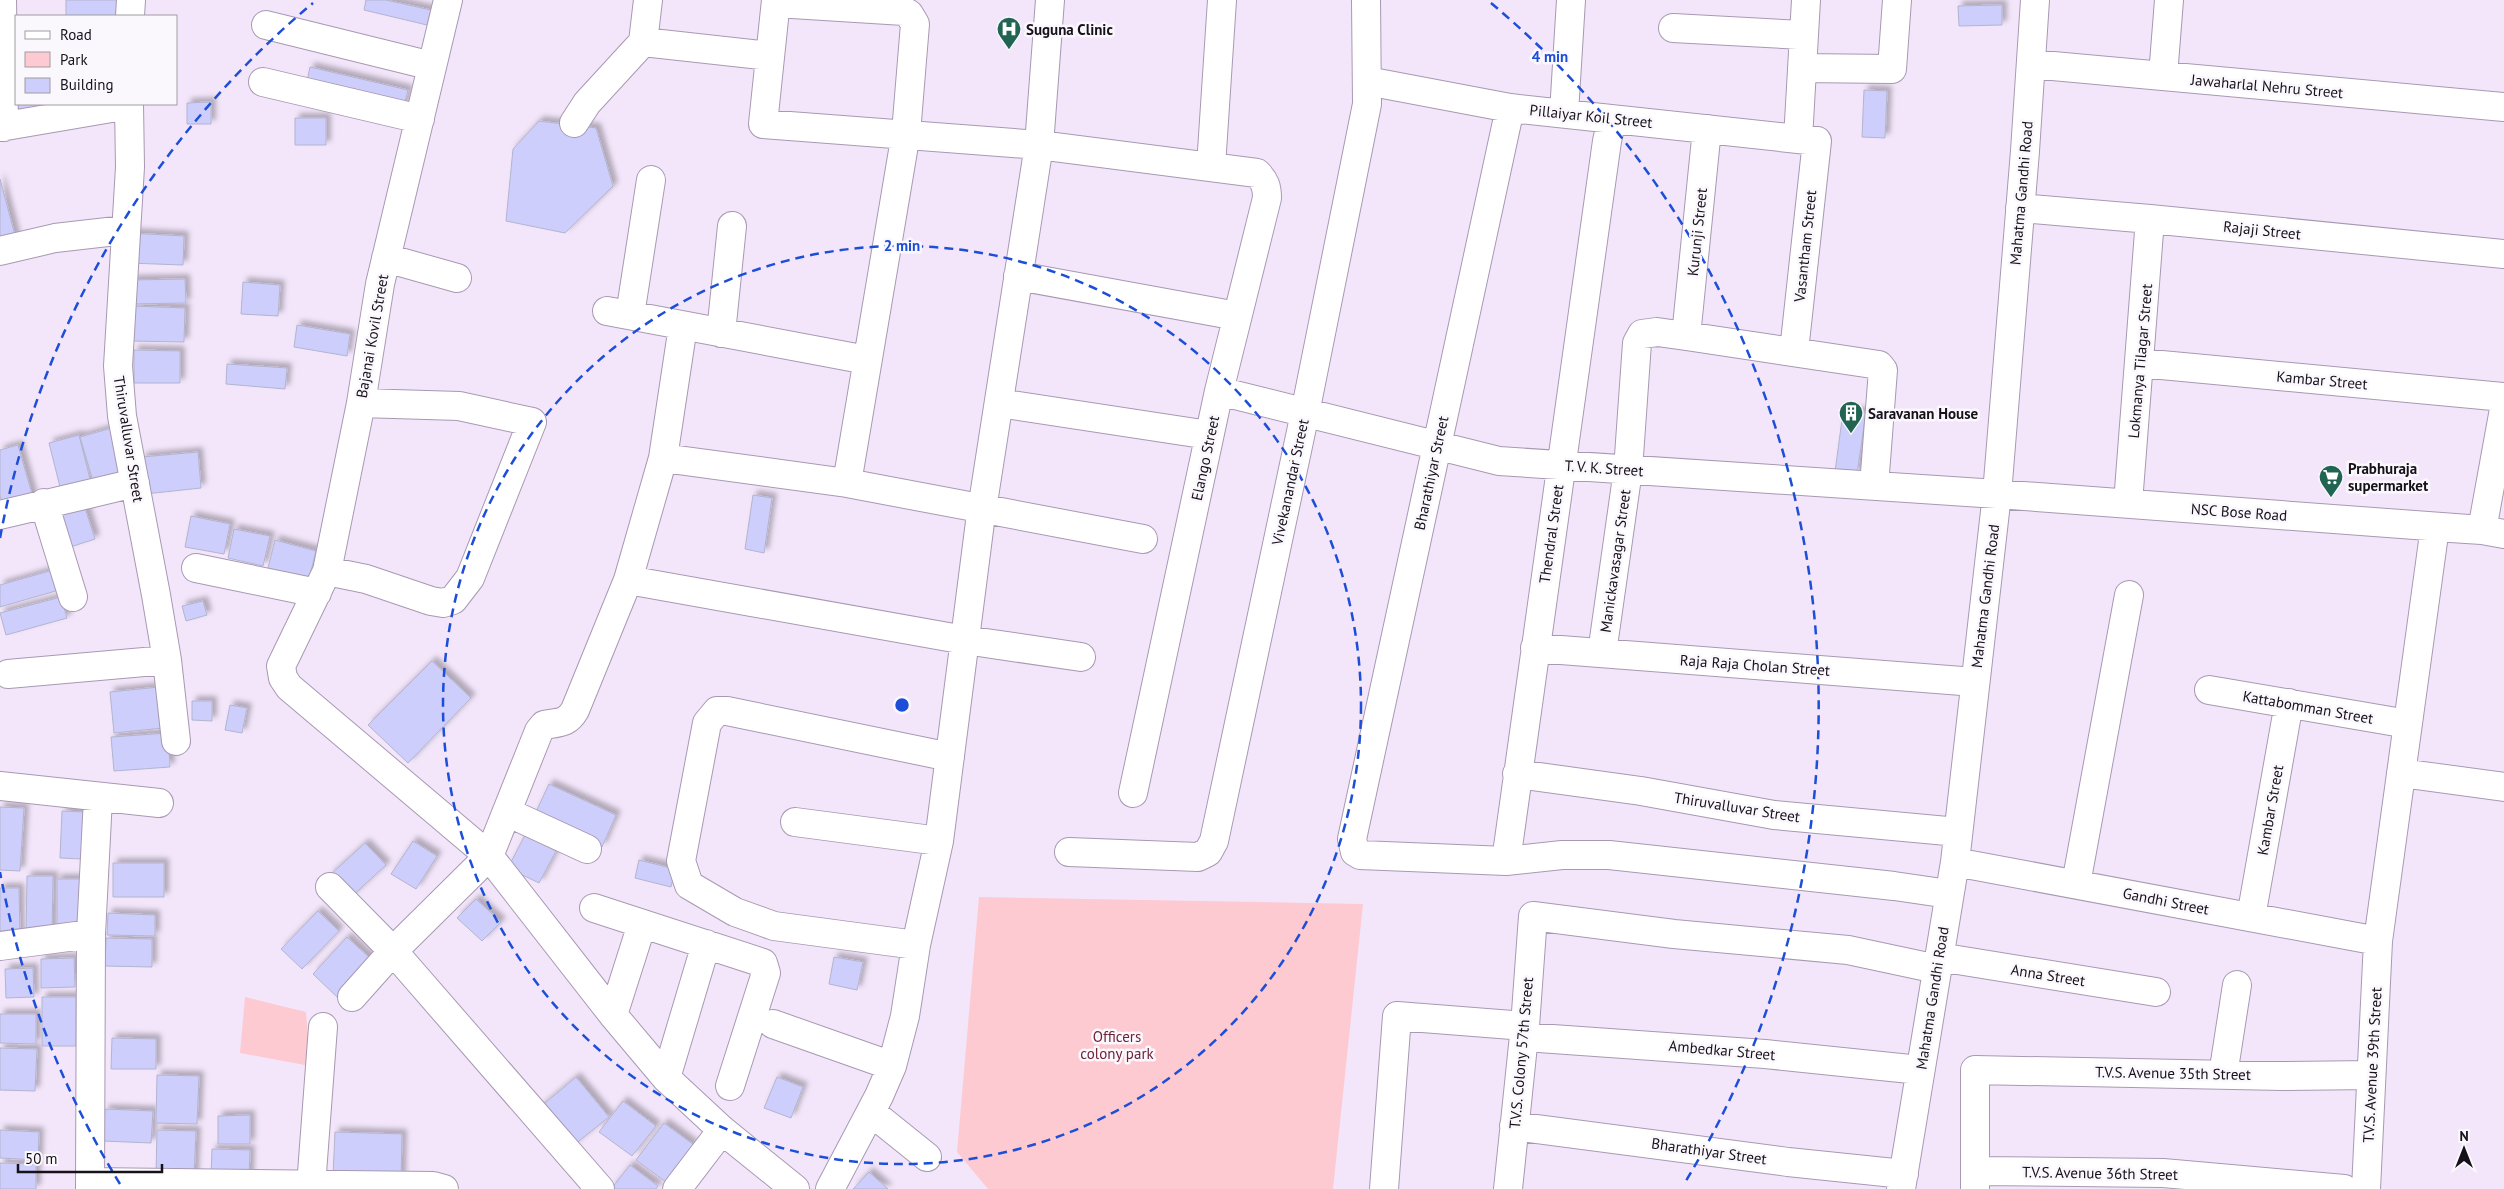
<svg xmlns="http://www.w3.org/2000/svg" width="2504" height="1189" viewBox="0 0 2504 1189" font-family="'PT Sans',sans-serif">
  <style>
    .green { fill: #fdcad2 }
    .building { fill: #cdcefb; stroke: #b3b4cf; filter: url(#shadow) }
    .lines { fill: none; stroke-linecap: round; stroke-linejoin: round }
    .minor-casing { stroke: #a899b2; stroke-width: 30 }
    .minor { stroke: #fff; stroke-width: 28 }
    .ring { fill: none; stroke: #1d4ed8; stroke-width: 2.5; stroke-dasharray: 9 6 }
    .labels { text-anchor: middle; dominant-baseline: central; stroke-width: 5; stroke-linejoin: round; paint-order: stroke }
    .poi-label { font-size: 15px; font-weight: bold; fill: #17111a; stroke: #fbf8fd; text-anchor: start }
    .street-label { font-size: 15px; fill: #17111a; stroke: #fbf8fd }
    .park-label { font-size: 15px; fill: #6e2236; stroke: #fbf8fd }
    .centre { fill: #1d4ed8; stroke: #fbf8fd; stroke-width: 2.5 }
    .ring-label { font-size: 15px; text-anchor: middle; font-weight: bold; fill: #1d4ed8; stroke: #fbf8fd; stroke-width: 5; stroke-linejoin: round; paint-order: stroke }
  </style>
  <defs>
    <filter id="shadow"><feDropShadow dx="4.5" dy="-4.5" stdDeviation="2.5" flood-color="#0004"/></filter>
  </defs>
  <rect width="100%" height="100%" fill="#f3e6fb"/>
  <path class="green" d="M 979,897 L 1363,904 L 1333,1189 L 988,1189 L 957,1152 Z
    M 245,997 L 306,1012 L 310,1066 L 240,1053 Z"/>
  <path class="building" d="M 66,0 L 121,0 L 121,16 L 66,16 Z
    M 366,0 L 386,0 L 431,10 L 427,25 L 364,10 Z
    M 2002,5 L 2002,25 L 1959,26 L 1958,6 Z
    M 310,67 L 408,90 L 403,109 L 306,86 Z
    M 1864,90 L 1887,91 L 1885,138 L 1862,137 Z
    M 211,102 L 211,124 L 187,124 L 187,103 Z
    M 16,104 L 48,104 L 49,117 L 17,121 Z
    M 295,118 L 326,118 L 326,145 L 295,145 Z
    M 539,121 L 596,128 L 613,186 L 565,233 L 506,221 L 513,149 Z
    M 0,179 L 16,239 L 0,242 Z
    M 129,233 L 184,236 L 183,265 L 128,263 Z
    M 185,279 L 186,303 L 131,304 L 131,280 Z
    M 243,282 L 280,285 L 278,316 L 241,314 Z
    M 131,306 L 185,308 L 184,342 L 130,341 Z
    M 297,325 L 350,334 L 347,356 L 294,347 Z
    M 134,350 L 180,351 L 180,383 L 134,383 Z
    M 227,364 L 287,368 L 285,389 L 226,384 Z
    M 1843,412 L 1866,412 L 1857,474 L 1835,472 Z
    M 115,427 L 130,479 L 95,488 L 80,437 Z
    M 79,435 L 92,487 L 62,495 L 49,443 Z
    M 18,445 L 34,501 L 4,509 L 0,496 L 0,450 Z
    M 198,452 L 201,488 L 145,494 L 142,457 Z
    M 753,495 L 772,498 L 764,553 L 745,549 Z
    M 84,505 L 95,539 L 64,549 L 53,515 Z
    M 191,516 L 230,524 L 224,554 L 185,547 Z
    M 234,529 L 270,536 L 263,566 L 228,558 Z
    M 275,540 L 316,551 L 309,579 L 268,568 Z
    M 53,570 L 59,590 L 0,607 L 0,585 Z
    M 61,597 L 67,618 L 6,635 L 0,613 Z
    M 203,601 L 207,615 L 186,621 L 182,606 Z
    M 432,661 L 471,698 L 408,763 L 368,725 Z
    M 159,687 L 163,728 L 114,733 L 110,692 Z
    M 192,701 L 212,701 L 212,721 L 192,720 Z
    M 230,705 L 247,708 L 242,733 L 225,730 Z
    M 168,733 L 170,767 L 114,771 L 111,737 Z
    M 549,784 L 616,815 L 602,847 L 534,816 Z
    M 0,807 L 24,808 L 20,871 L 0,870 Z
    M 62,811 L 84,812 L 82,859 L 60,858 Z
    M 525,835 L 556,851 L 539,883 L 508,868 Z
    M 413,841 L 437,856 L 416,889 L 391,874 Z
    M 365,843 L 386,865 L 350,898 L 329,876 Z
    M 639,860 L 675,869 L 671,887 L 635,878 Z
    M 113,863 L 164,863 L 164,897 L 113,897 Z
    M 27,876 L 53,876 L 52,934 L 26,934 Z
    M 57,879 L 83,879 L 83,926 L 57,926 Z
    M 0,888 L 19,888 L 20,936 L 0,936 Z
    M 476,899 L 501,922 L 482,941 L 457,918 Z
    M 318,911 L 339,931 L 302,969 L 281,949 Z
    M 108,913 L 155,915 L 155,936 L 107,935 Z
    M 347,937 L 372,960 L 337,997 L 313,974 Z
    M 106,938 L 152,939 L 152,967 L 105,966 Z
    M 834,957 L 863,962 L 857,990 L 829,984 Z
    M 74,958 L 75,987 L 41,988 L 41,959 Z
    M 33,968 L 34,997 L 6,998 L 5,969 Z
    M 42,997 L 76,997 L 76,1046 L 42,1046 Z
    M 0,1014 L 36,1014 L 36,1044 L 0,1043 Z
    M 112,1038 L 156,1039 L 156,1069 L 111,1069 Z
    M 0,1048 L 37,1049 L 35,1091 L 0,1090 Z
    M 157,1075 L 199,1076 L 197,1124 L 156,1123 Z
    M 576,1077 L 609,1117 L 570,1148 L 538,1109 Z
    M 777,1077 L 803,1087 L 791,1118 L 764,1108 Z
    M 623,1101 L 656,1126 L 632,1156 L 599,1132 Z
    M 105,1109 L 153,1111 L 151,1143 L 103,1141 Z
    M 250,1115 L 250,1144 L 218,1144 L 218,1116 Z
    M 664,1123 L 694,1145 L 666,1182 L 636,1160 Z
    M 0,1130 L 39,1132 L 38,1160 L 0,1158 Z
    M 157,1130 L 196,1131 L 194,1177 L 156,1175 Z
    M 335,1132 L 402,1134 L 401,1179 L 333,1176 Z
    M 212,1149 L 250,1150 L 249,1178 L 211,1177 Z
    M 0,1163 L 36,1164 L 36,1189 L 0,1189 Z
    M 630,1165 L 658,1186 L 656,1189 L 611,1189 Z
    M 869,1172 L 888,1189 L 853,1189 Z"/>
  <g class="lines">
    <defs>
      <path id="minor" d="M 2,0 L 4,127
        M 448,0 L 380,284 L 361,403 L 327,571 L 281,666 L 283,678 L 289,687 L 489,856 L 613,1015 L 666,1078 L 722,1130 L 795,1189
        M 776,0 L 763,124 L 1039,145 L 1257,173 C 1265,181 1267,187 1267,198 L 1219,391 L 1133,793
        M 130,16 L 131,0
        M 266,25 L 432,66
        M 1673,28 L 1803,35
        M 643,42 L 770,56
        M 2031,64 L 2504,107
        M 1802,68 L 1892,69 L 1897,0
        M 2163,76 L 2169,0
        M 1367,81 L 1510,108 L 1817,141 L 1794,351
        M 263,82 L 420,119
        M 129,104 L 130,167 L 118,366 L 122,416 L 156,595 L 167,660 L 176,741
        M 1510,108 L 1352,839 L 1355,852 L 1360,855 L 1506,861 L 1562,855 L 1609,855 L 1894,886 L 1949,894
        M 1564,113 L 1571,0
        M 574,123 L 587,103 L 643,42 L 648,0
        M 0,127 L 129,105
        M 1798,139 L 1806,0
        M 1211,166 L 1222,0
        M 2020,208 L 2150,219 L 2504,254
        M 0,251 L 55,238 L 125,230
        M 386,258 L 457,278
        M 1018,276 L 1237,316
        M 607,311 L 867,360
        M 630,315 L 651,180
        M 721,333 L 732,226
        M 1686,336 L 1707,129
        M 2140,363 L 2504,397
        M 1219,391 L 1499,461 L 1997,494 L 2482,530
        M 999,403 L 1209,435
        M 663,458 L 847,483 L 906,133 L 915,24 L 909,14 L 904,11 L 776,3
        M 847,483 L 1143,539
        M 44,503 L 73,597
        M 2128,503 L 2150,219
        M 0,515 L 135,483
        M 2482,530 L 2504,409
        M 196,568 L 317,593
        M 327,571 L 366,579 L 431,601 L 443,603 L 453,600 L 470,578 L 532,422 L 459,406 L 361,403
        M 628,580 L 965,640 L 1081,657
        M 1535,648 L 1975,682
        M 1602,653 L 1628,470 L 1637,343 L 1642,334 L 1657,332 L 1686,336 L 1879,365 L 1883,370 L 1874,486
        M 8,674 L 167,660
        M 2209,690 L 2408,724
        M 2401,773 L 2504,787
        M 1517,774 L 1641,791 L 1774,815 L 1958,832
        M 0,786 L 159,803
        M 507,812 L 587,849
        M 795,822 L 939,841
        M 1069,852 L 1198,857 L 1208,852 L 1214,841 L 1305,413 L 1367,104 L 1366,0
        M 1506,861 L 1607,141 L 1612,119
        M 1955,862 L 2378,941
        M 2076,884 L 2129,595
        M 330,887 L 393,951 L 600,1189
        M 594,908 L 763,963 L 766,973 L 730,1086
        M 2251,917 L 2289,703
        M 916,945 L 774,926 L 735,912 L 689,885 L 681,861 L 707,723 L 717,711 L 727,711 L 950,757
        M 0,946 L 91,934
        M 1939,957 L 2156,992
        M 352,997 L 393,951 L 489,856 L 539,731 L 544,725 C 559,722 567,724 575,710 L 628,580 L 663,458 L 683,326
        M 613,1015 L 642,924
        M 773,1024 L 892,1066
        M 1524,1037 L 1765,1054 L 1920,1070
        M 2223,1075 L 2237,985
        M 666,1078 L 706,944
        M 871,1112 L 927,1157
        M 1514,1126 L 1788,1162 L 1904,1174
        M 1976,1171 L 2163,1173 L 2344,1189
        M 90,1182 L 433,1186 L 444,1189
        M 311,1186 L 323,1027
        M 90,1189 L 91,934 L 98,798
        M 677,1189 L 722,1130
        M 830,1189 L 879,1096 L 892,1066 L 905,1016 L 916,945 L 939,841 L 980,522 L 1039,145 L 1050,0
        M 1384,1189 L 1397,1016 L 1525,1026
        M 1508,1189 L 1525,1026 L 1533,916 L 1674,934 L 1848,950 L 1937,969
        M 1901,1189 L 1955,862 L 1997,494 L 2025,151 L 2035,0
        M 1975,1189 L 1975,1070 L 2283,1076 L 2371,1075
        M 2366,1189 L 2378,941 L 2435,527 L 2482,530 L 2504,534"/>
    </defs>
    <use href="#minor" class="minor-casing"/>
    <use href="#minor" class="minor"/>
  </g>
  <g class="ring">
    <circle cx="902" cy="705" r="459"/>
    <path d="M120 1184A917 917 0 0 1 0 872M0 538A917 917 0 0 1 313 3M1491 3A917 917 0 0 1 1684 1184"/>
  </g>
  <defs>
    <symbol id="hospital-pin" viewBox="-11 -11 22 30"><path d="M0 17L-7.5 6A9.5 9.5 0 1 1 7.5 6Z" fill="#226452" stroke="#fbf8fd"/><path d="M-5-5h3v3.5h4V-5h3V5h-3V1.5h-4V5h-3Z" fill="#fff"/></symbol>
    <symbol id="building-pin" viewBox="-11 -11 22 30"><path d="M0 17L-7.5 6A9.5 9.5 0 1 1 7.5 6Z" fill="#226452" stroke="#fbf8fd"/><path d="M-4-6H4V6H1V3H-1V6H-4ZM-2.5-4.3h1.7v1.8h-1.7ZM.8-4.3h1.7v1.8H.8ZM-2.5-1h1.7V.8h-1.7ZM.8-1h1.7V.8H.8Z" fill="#fff"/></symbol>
    <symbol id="supermarket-pin" viewBox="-11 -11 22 30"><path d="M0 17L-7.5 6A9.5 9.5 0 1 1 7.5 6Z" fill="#226452" stroke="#fbf8fd"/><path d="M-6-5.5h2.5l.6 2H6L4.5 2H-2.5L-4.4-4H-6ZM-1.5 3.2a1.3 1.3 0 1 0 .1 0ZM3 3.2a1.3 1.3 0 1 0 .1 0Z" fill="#fff"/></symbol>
  </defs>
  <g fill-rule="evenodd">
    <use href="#hospital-pin" x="995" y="15" width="28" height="38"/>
    <use href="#building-pin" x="1837" y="399" width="28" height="38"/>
    <use href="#supermarket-pin" x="2317" y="463" width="28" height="38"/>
  </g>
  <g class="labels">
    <g class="poi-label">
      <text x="1026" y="29">Suguna Clinic</text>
      <text x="1868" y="413">Saravanan House</text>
      <text x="2348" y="468">Prabhuraja<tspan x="2348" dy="17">supermarket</tspan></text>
    </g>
    <g class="street-label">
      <text transform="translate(2267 86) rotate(5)">Jawaharlal Nehru Street</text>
      <text transform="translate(1591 116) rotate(6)">Pillaiyar Koil Street</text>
      <text transform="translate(2021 193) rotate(-85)">Mahatma Gandhi Road</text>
      <text transform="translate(2262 230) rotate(6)">Rajaji Street</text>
      <text transform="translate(1697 232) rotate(-84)">Kurunji Street</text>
      <text transform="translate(1805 246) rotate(-84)">Vasantham Street</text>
      <text transform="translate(372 336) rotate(-80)">Bajanai Kovil Street</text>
      <text transform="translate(2140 361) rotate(-85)">Lokmanya Tilagar Street</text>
      <text transform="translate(2322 380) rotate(5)">Kambar Street</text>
      <text transform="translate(129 439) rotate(81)">Thiruvalluvar Street</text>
      <text transform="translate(1205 458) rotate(-78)">Elango Street</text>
      <text transform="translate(1604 468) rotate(4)">T. V. K. Street</text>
      <text transform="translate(1431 473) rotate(-78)">Bharathiyar Street</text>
      <text transform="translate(1290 482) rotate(-78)">Vivekanandar Street</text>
      <text transform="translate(2239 512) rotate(4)">NSC Bose Road</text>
      <text transform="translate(1551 534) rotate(-82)">Thendral Street</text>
      <text transform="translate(1615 561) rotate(-82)">Manickavasagar Street</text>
      <text transform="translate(1985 596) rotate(-83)">Mahatma Gandhi Road</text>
      <text transform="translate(1755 665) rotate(4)">Raja Raja Cholan Street</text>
      <text transform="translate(2308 707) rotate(10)">Kattabomman Street</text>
      <text transform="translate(1737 807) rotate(9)">Thiruvalluvar Street</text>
      <text transform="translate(2270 810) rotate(-80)">Kambar Street</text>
      <text transform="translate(2166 901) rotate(11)">Gandhi Street</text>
      <text transform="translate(2048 975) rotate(9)">Anna Street</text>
      <text transform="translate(1932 998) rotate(-81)">Mahatma Gandhi Road</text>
      <text transform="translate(1722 1050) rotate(5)">Ambedkar Street</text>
      <text transform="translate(1521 1053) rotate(-85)">T.V.S. Colony 57th Street</text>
      <text transform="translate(2372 1065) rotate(-87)">T.V.S. Avenue 39th Street</text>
      <text transform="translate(2173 1073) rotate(1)">T.V.S. Avenue 35th Street</text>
      <text transform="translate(1709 1151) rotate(8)">Bharathiyar Street</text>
      <text transform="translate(2100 1173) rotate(1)">T.V.S. Avenue 36th Street</text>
    </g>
    <g class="park-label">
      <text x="1117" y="1036">Officers<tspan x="1117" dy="17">colony park</tspan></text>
    </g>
  </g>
  <circle cx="902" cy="705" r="8" class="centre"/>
  <g class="ring-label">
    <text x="1550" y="62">4 min</text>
    <text x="902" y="251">2 min</text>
  </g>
  <rect x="15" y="15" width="162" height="90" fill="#fbf8fd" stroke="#a09ca2"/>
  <rect x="25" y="31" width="25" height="8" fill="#ffffff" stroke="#a09ca2"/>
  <text x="60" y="40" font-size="15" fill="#17111a">Road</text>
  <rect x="25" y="52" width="25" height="15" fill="#fdcad2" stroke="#a09ca2"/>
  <text x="60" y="65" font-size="15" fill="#17111a">Park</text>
  <rect x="25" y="78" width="25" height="15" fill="#cdcefb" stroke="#a09ca2"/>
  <text x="60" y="90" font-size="15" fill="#17111a">Building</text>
  <g transform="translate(2464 1149)" stroke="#fbf8fd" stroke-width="4" paint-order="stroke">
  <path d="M0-4L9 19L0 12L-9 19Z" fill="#17111a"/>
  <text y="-8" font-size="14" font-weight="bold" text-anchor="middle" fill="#17111a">N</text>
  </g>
  <path d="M18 1164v8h144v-8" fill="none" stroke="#17111a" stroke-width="2.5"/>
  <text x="25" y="1164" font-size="15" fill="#17111a" stroke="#fbf8fd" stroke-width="4" paint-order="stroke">50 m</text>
</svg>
